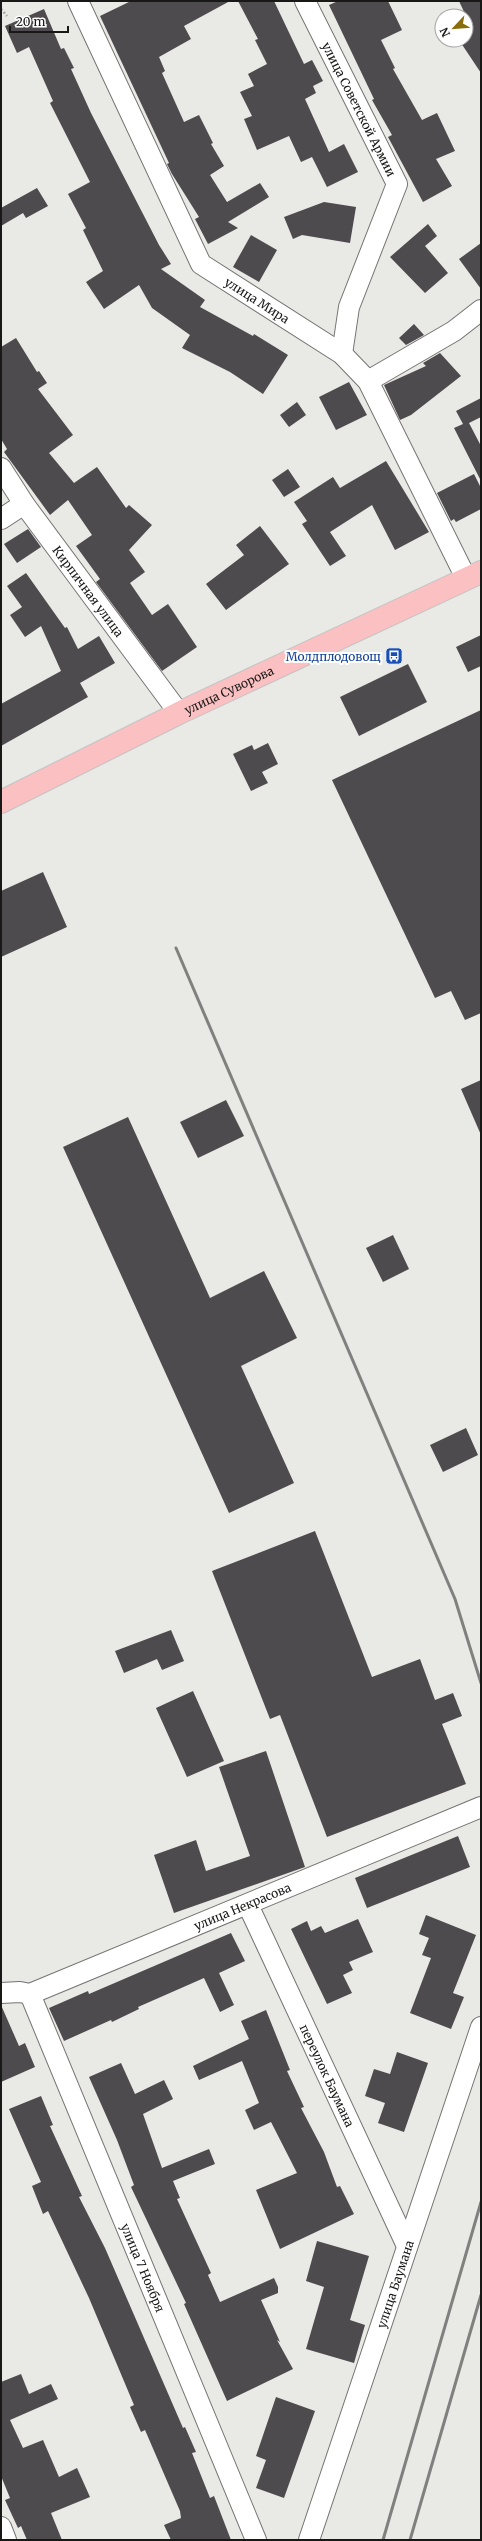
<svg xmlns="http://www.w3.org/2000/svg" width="482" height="2541" viewBox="0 0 482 2541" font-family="Merriweather,serif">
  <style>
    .building { fill: #4d4b4d }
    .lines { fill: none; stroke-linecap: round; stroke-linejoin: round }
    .street-casing { stroke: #757472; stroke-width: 22 }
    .primary-casing { stroke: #c3c3c3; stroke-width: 24 }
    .path { stroke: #a5a5a3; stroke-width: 2.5; stroke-dasharray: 2 2; stroke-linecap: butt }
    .street { stroke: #fff; stroke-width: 20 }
    .primary { stroke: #fbc0c1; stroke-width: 22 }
    .rail { stroke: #80807e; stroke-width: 3 }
    .labels { text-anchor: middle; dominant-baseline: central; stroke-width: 4; stroke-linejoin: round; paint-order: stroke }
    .street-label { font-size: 12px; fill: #181817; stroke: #fff }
    .transit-label { font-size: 12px; fill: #164399; stroke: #fff; text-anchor: end }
  </style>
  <rect width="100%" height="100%" fill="#e9e9e6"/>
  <path class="building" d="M 131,1 L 230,1 L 184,26 L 191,39 L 159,57 L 165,71 L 162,73 L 184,122 L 199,115 L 213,143 L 211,144 L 224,166 L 210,175 L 227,202 L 260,183 L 269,197 L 228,222 L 238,228 L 208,244 L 195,219 L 199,217 L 172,174 L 167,164 L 169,163 L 100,16 Z
    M 238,1 L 274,1 L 304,64 L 312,60 L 323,81 L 313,86 L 316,93 L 305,99 L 329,152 L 344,144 L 358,172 L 327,187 L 312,157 L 301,162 L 289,136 L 257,150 L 244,119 L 252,116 L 240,92 L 254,86 L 248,74 L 267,64 L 255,40 L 258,39 Z
    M 338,1 L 388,1 L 402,30 L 381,40 L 395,68 L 393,69 L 422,120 L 437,113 L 455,151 L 436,159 L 452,186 L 423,202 L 388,137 L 392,135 L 372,100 L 374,99 L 329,5 Z
    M 459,1 L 481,1 L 481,73 L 459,40 L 466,40 L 466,33 L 472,29 Z
    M 44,9 L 61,49 L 64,48 L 74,68 L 71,69 L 91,113 L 159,245 L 171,264 L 161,269 L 205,300 L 200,307 L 253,336 L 254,334 L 288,355 L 263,394 L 230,372 L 182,348 L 190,335 L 152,308 L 139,285 L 104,309 L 86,282 L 103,271 L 83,230 L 86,228 L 68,194 L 90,182 L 50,103 L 53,101 L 29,47 L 17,53 L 5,26 Z
    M 37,188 L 48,206 L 26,218 L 23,213 L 1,226 L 1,208 Z
    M 324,202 L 356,207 L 350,243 L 302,235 L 293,239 L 284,217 Z
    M 428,224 L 437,236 L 425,246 L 448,273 L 425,293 L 390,257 Z
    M 251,235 L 277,250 L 259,282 L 233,267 Z
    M 481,243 L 481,289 L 459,259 Z
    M 414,324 L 424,335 L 406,345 L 399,338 Z
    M 16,338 L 37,372 L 39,371 L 47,383 L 38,389 L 73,435 L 49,453 L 74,483 L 97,467 L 126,508 L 129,505 L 152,525 L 129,550 L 145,572 L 130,583 L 152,615 L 168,604 L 197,647 L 162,671 L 96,582 L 100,579 L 76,546 L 92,535 L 68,500 L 50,515 L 4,452 L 7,449 L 1,439 L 1,347 Z
    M 440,353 L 461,376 L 411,415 L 400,420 L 384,385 L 426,366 L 423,363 Z
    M 349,382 L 367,415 L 336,430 L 319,397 Z
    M 481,398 L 481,417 L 469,423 L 481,446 L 481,481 L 454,428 L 463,424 L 456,411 Z
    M 297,402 L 306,415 L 289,427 L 280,415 Z
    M 386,461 L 429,532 L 395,550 L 372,505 L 330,532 L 346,556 L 330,566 L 302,524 L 307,521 L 294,502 L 333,477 L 340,488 Z
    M 288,469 L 300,487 L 284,497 L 272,480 Z
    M 474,474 L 481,488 L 481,509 L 456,522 L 454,519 L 451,521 L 437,493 Z
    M 260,526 L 289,564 L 226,610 L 206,584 L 244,555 L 236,545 Z
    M 28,529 L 41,547 L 17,563 L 4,544 Z
    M 26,573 L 65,628 L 67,627 L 78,649 L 99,636 L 115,663 L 80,683 L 88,697 L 1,746 L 1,704 L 61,671 L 41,626 L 25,637 L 10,615 L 22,607 L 7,586 Z
    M 481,635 L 481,666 L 468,672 L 456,647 Z
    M 408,664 L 427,702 L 359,736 L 340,697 Z
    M 481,710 L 481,1013 L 465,1020 L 451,991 L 435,998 L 332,780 Z
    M 268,743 L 278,764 L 262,772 L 268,783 L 251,791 L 233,754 L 252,745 L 254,750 Z
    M 43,872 L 67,927 L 1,957 L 1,891 Z
    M 481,1080 L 481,1135 L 461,1089 Z
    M 226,1100 L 244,1136 L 198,1158 L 180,1122 Z
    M 128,1117 L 210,1298 L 264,1271 L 297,1338 L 241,1366 L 294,1483 L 229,1513 L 63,1147 Z
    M 393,1235 L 409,1269 L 383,1282 L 366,1248 Z
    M 466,1428 L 478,1455 L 443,1472 L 430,1445 Z
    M 315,1531 L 372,1677 L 420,1659 L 435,1700 L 453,1693 L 462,1716 L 442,1724 L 466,1784 L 327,1837 L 280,1715 L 270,1719 L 212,1571 Z
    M 171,1630 L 184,1661 L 162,1670 L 157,1659 L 124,1673 L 115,1651 Z
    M 193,1691 L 224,1761 L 187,1777 L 156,1708 Z
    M 266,1751 L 305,1867 L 174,1913 L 154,1855 L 196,1840 L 206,1871 L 250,1856 L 219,1767 Z
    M 458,1836 L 470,1867 L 367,1908 L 355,1878 Z
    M 426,1915 L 476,1935 L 453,1993 L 464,1997 L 451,2029 L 410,2013 L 431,1958 L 422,1955 L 429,1938 L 419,1934 Z
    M 358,1919 L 373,1952 L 349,1962 L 353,1970 L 343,1975 L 352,1993 L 327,2004 L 291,1929 L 307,1921 L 311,1931 L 321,1926 L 325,1933 Z
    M 231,1933 L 245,1961 L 219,1973 L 234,2005 L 220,2012 L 204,1978 L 138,2007 L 139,2009 L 112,2022 L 111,2020 L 64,2041 L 49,2008 L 88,1991 L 89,1994 Z
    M 1,2005 L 19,2046 L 25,2043 L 35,2067 L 1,2082 Z
    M 266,2010 L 290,2070 L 287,2071 L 304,2107 L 301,2108 L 324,2152 L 337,2187 L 340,2186 L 354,2214 L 280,2249 L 256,2190 L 297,2173 L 271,2122 L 254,2130 L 245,2110 L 259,2103 L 242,2061 L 199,2080 L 193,2066 L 249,2039 L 241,2021 Z
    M 397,2052 L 428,2063 L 404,2132 L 378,2123 L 385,2103 L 365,2096 L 374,2069 L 390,2074 Z
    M 121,2063 L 135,2094 L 164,2080 L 173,2099 L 143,2114 L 162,2168 L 209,2149 L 215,2164 L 173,2181 L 180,2198 L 177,2199 L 211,2273 L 208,2275 L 220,2302 L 274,2278 L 278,2287 L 278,2293 L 261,2300 L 280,2342 L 277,2340 L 293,2369 L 227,2401 L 184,2304 L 186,2303 L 131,2187 L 134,2185 L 117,2140 L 89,2077 Z
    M 41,2096 L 53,2125 L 50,2126 L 82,2196 L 79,2197 L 105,2248 L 183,2428 L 185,2427 L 196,2452 L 192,2453 L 210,2498 L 214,2496 L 231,2540 L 171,2540 L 164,2525 L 181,2518 L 180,2511 L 145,2430 L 141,2432 L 130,2407 L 134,2405 L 89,2298 L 48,2211 L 43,2214 L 32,2186 L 41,2182 L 9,2109 Z
    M 317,2241 L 369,2256 L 350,2320 L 365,2325 L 354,2363 L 306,2349 L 324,2287 L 306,2281 Z
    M 21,2374 L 29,2394 L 51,2384 L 58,2399 L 10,2420 L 23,2448 L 43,2440 L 59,2477 L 77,2468 L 90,2497 L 51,2513 L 62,2540 L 27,2540 L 21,2526 L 18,2528 L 5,2500 L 10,2498 L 1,2476 L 1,2382 Z
    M 276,2397 L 315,2411 L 284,2498 L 256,2488 L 266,2460 L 256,2456 Z"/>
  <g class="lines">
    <defs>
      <g id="street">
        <path id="s1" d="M 78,1 L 201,264 L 342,354 L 368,381 L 466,578"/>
        <path id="s2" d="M 305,1 L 397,184 L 349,307 L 342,354"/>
        <path d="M 368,381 L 454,331 L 481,310"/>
        <path id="s3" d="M 1,468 L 24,504 L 179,713"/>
        <path d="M 1,519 L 24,504"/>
        <path id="s4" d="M 248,1905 L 407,2246"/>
        <path id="s5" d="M 1,1993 L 20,1992 L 30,1994 L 481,1807"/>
        <path id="s6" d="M 30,1994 L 256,2540"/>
        <path d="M 1,2527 L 6,2540"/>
        <path id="s7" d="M 309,2540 L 481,2027"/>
      </g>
      <g id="primary">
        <path id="s8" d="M 1,802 L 179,713 L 481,572"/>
      </g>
    </defs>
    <use href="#street" class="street-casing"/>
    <use href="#primary" class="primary-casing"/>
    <path class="path" d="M 1,9 L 7,16"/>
    <use href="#street" class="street"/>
    <use href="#primary" class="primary"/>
    <path class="rail" d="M 176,948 L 455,1599 L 481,1683
      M 383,2540 L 481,2202
      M 410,2540 L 481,2295"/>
  </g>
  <defs>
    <symbol id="bus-square" viewBox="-11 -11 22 22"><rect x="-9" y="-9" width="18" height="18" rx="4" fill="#1a4fb4" stroke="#fff"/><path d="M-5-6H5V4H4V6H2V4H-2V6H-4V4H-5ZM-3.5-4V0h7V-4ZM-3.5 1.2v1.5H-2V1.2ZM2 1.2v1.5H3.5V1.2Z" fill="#fff"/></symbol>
  </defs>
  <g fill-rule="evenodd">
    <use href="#bus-square" x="384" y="646" width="20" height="20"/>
  </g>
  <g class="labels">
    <g class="street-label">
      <text stroke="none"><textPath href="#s2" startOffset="121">улица Советской Армии</textPath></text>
      <text stroke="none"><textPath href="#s1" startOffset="357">улица Мира</textPath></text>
      <text stroke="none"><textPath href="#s3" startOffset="151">Кирпичная улица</textPath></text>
      <text stroke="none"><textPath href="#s8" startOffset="254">улица Суворова</textPath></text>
      <text stroke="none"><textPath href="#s5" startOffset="259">улица Некрасова</textPath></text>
      <text stroke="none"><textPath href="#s4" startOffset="188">переулок Баумана</textPath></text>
      <text stroke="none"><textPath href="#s6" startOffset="296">улица 7 Ноября</textPath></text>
      <text stroke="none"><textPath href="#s7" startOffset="270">улица Баумана</textPath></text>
    </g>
    <g class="transit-label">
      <text x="381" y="656">Молдплодовощ</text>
    </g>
  </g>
  <rect width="482" height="2541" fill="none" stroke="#181817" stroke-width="4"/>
  <g transform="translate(454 28) rotate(244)"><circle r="19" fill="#ffffff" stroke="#a3a3a2"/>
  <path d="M0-3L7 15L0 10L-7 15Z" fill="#896c0b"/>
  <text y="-6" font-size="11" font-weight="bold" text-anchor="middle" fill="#181817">N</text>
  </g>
  <path d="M10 26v6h58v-6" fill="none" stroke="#181817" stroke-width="2"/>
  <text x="16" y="26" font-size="12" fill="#181817" stroke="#ffffff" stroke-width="3" paint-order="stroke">20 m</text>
</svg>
